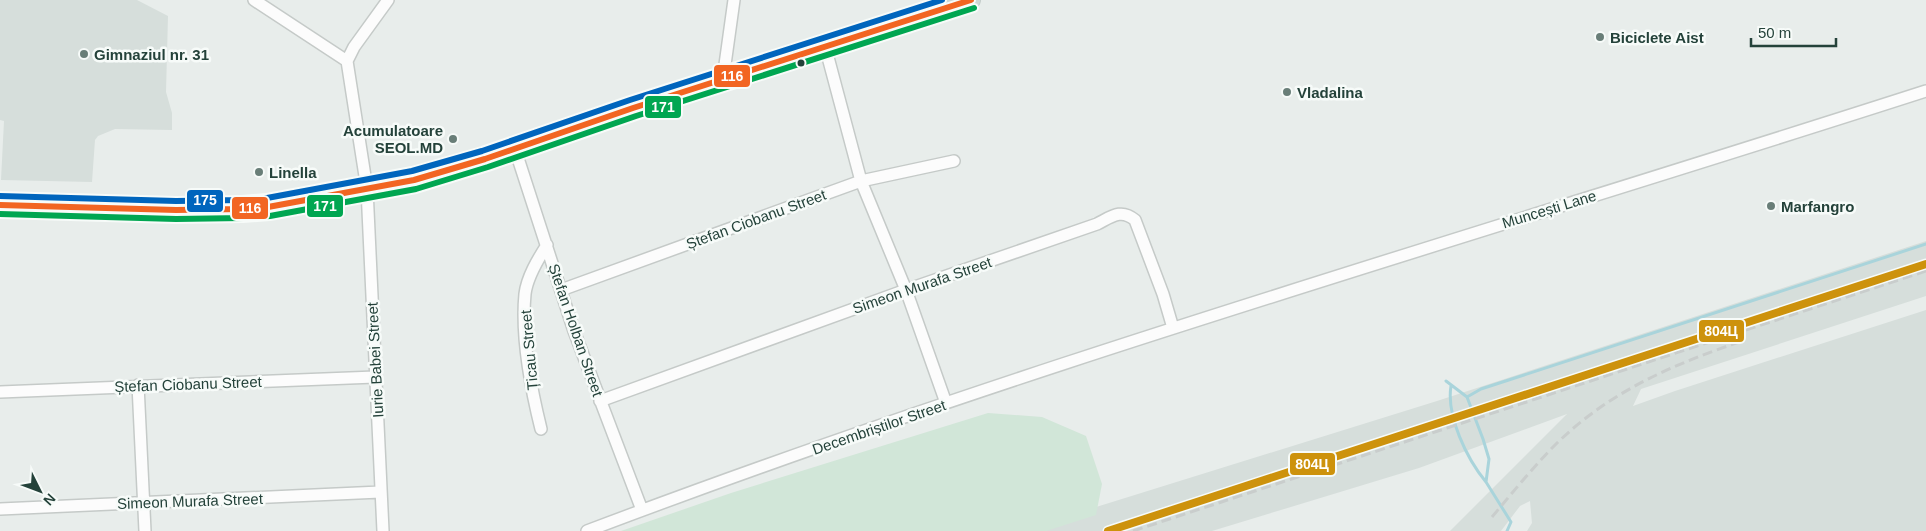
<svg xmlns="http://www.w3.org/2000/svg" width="1926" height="531" viewBox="0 0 1926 531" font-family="Arial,sans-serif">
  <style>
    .built { fill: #d6dedb }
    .green { fill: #d1e6d8 }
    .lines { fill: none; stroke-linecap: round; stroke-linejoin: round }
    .stream { stroke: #a9d4db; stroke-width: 3 }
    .street-casing { stroke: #c5cac8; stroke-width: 14 }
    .primary-casing { stroke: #c3ccc9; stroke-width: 20 }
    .street { stroke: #fcfcfc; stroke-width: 11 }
    .primary { stroke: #cfd7d5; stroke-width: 18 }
    .rail { stroke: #c9cdcc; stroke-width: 3; stroke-dasharray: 10 5; stroke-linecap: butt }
    .bus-1-casing { stroke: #f7fbf9; stroke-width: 10 }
    .bus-2-casing { stroke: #f7fbf9; stroke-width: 10 }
    .bus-3-casing { stroke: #f7fbf9; stroke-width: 10 }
    .bus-1 { stroke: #f26522; stroke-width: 6 }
    .bus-2 { stroke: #00a651; stroke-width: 6 }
    .bus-3 { stroke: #0065bd; stroke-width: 6 }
    .rail-1-casing { stroke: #f7fbf9; stroke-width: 11 }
    .rail-1 { stroke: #cd920c; stroke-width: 8 }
    .poi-dot { fill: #697e78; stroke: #f7fbf9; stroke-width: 2 }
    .bus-dot { fill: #24423a; stroke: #f7fbf9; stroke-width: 2 }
    .labels { text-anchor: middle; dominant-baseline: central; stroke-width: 5; stroke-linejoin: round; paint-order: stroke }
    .poi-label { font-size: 15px; font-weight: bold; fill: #24423a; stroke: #f7fbf9; text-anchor: start }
    .street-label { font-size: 15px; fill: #24423a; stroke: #f7fbf9 }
    .line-badge { stroke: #f7fbf9; stroke-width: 2 }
    .badge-label { font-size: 14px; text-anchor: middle; font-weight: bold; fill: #fff }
  </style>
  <rect width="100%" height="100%" fill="#e8edeb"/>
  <path class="built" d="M 0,0 L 137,0 L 168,16 L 166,92 L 172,113 L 172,130 L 115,129 L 98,136 L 95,140 L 92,182 L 1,180 L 4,121 L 0,120 Z
    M 1926,241 L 1926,296 L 1641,389 L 1633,406 L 1675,391 L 1926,310 L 1926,531 L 1527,531 L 1532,523 L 1530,501 L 1520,506 L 1501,531 L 1450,531 L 1567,414 L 1419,468 L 1212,531 L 1019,531 L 1437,401 Z"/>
  <path class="green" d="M 988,413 L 1042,417 L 1086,436 L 1102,484 L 1096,515 L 1046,531 L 621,531 L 731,493 Z"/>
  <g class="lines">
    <path class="stream" d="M 1446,381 L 1467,397
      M 1451,386 C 1446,416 1467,459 1486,482
      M 1507,531 L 1511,522 L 1486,482 L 1489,459 L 1483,439 L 1467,397 L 1481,389 L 1926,244"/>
    <defs>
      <path id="street" d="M 254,0 L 347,61
        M 825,46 L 861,181 L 906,290 L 946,403
        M 723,79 L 734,0
        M 515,149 L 574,331 L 642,510
        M 561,290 L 861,181 L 954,161
        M 138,385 L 145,531
        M 0,392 L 375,377
        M 600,401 L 906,290 L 1097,224 C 1111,217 1121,208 1135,220 L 1163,294 L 1173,328
        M 541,429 C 531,389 521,335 525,294 C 527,277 538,259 547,245
        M 0,509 L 380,492
        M 383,531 L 367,189 L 347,61 L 354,47 L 388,0
        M 587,531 C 1027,364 1479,235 1926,91"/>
      <path id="primary" d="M 0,205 L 176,210 L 242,209 L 268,207 L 414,180 L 485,159 L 633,108 L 971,0"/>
    </defs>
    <use href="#street" class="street-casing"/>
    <use href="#primary" class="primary-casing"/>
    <use href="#street" class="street"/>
    <use href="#primary" class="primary"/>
    <path class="rail" d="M 1492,517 C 1513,492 1534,466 1557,443 C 1612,390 1674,364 1745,340
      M 1133,531 L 1926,271"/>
    <defs>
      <path id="bus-1" d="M 0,205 L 176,210 L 242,209 L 268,207 L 414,180 L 485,159 L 633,108 L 971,0"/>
      <path id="bus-2" d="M 0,214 L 176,219 L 243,218 L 270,216 L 416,189 L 488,167 L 636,116 L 974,8"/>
      <path id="bus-3" d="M 0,196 L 176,201 L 242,200 L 267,198 L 412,171 L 482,151 L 630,100 L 942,0"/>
    </defs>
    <use href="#bus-1" class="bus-1-casing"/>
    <use href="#bus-2" class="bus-2-casing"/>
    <use href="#bus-3" class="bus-3-casing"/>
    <use href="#bus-1" class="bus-1"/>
    <use href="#bus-2" class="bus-2"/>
    <use href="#bus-3" class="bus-3"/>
    <defs>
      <path id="rail-1" d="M 1108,531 L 1926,264"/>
    </defs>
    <use href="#rail-1" class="rail-1-casing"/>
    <use href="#rail-1" class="rail-1"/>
  </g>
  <g class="poi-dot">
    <circle cx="1600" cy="37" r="5"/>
    <circle cx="84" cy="54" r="5"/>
    <circle cx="1287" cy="92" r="5"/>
    <circle cx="453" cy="139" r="5"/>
    <circle cx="259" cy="172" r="5"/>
    <circle cx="1771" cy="206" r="5"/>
  </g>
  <circle class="bus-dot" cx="801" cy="63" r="4.5"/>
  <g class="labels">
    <g class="poi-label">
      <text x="1610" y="37">Biciclete Aist</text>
      <text x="94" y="54">Gimnaziul nr. 31</text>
      <text x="1297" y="92">Vladalina</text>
      <text x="443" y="130" text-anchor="end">Acumulatoare<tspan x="443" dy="17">SEOL.MD</tspan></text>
      <text x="269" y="172">Linella</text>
      <text x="1781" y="206">Marfangro</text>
    </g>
    <g class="street-label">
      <text transform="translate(1549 209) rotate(-17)">Muncești Lane</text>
      <text transform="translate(756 219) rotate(-20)">Ștefan Ciobanu Street</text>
      <text transform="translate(922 285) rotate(-19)">Simeon Murafa Street</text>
      <text transform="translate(576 330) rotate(71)">Ștefan Holban Street</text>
      <text transform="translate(529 350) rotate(-95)">Țicau Street</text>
      <text transform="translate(375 360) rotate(-93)">Iurie Babei Street</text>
      <text transform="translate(188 384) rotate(-2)">Ștefan Ciobanu Street</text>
      <text transform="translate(879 427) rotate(-19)">Decembriștilor Street</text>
      <text transform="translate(190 501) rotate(-2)">Simeon Murafa Street</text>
    </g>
  </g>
  <g class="line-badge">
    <rect x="713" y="64" width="38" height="24" rx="5" fill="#f26522"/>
    <rect x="644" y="95" width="38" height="24" rx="5" fill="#00a651"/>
    <rect x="186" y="189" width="38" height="24" rx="5" fill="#0065bd"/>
    <rect x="306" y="194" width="38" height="24" rx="5" fill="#00a651"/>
    <rect x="231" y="196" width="38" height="24" rx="5" fill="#f26522"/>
    <rect x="1698" y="319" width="47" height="24" rx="5" fill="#cd920c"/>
    <rect x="1289" y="452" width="47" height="24" rx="5" fill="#cd920c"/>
  </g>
  <g class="badge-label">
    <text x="732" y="81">116</text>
    <text x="663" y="112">171</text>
    <text x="205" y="205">175</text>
    <text x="325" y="211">171</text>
    <text x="250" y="213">116</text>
    <text x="1721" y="336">804Ц</text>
    <text x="1312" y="469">804Ц</text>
  </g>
  <g transform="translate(40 491) rotate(132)" stroke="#f7fbf9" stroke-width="4" paint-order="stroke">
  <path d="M0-4L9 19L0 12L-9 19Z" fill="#24423a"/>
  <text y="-8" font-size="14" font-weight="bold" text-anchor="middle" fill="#24423a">N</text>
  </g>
  <path d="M1751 38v8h85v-8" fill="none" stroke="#24423a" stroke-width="2.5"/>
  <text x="1758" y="38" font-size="15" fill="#24423a" stroke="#f7fbf9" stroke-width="4" paint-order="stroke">50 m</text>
</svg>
